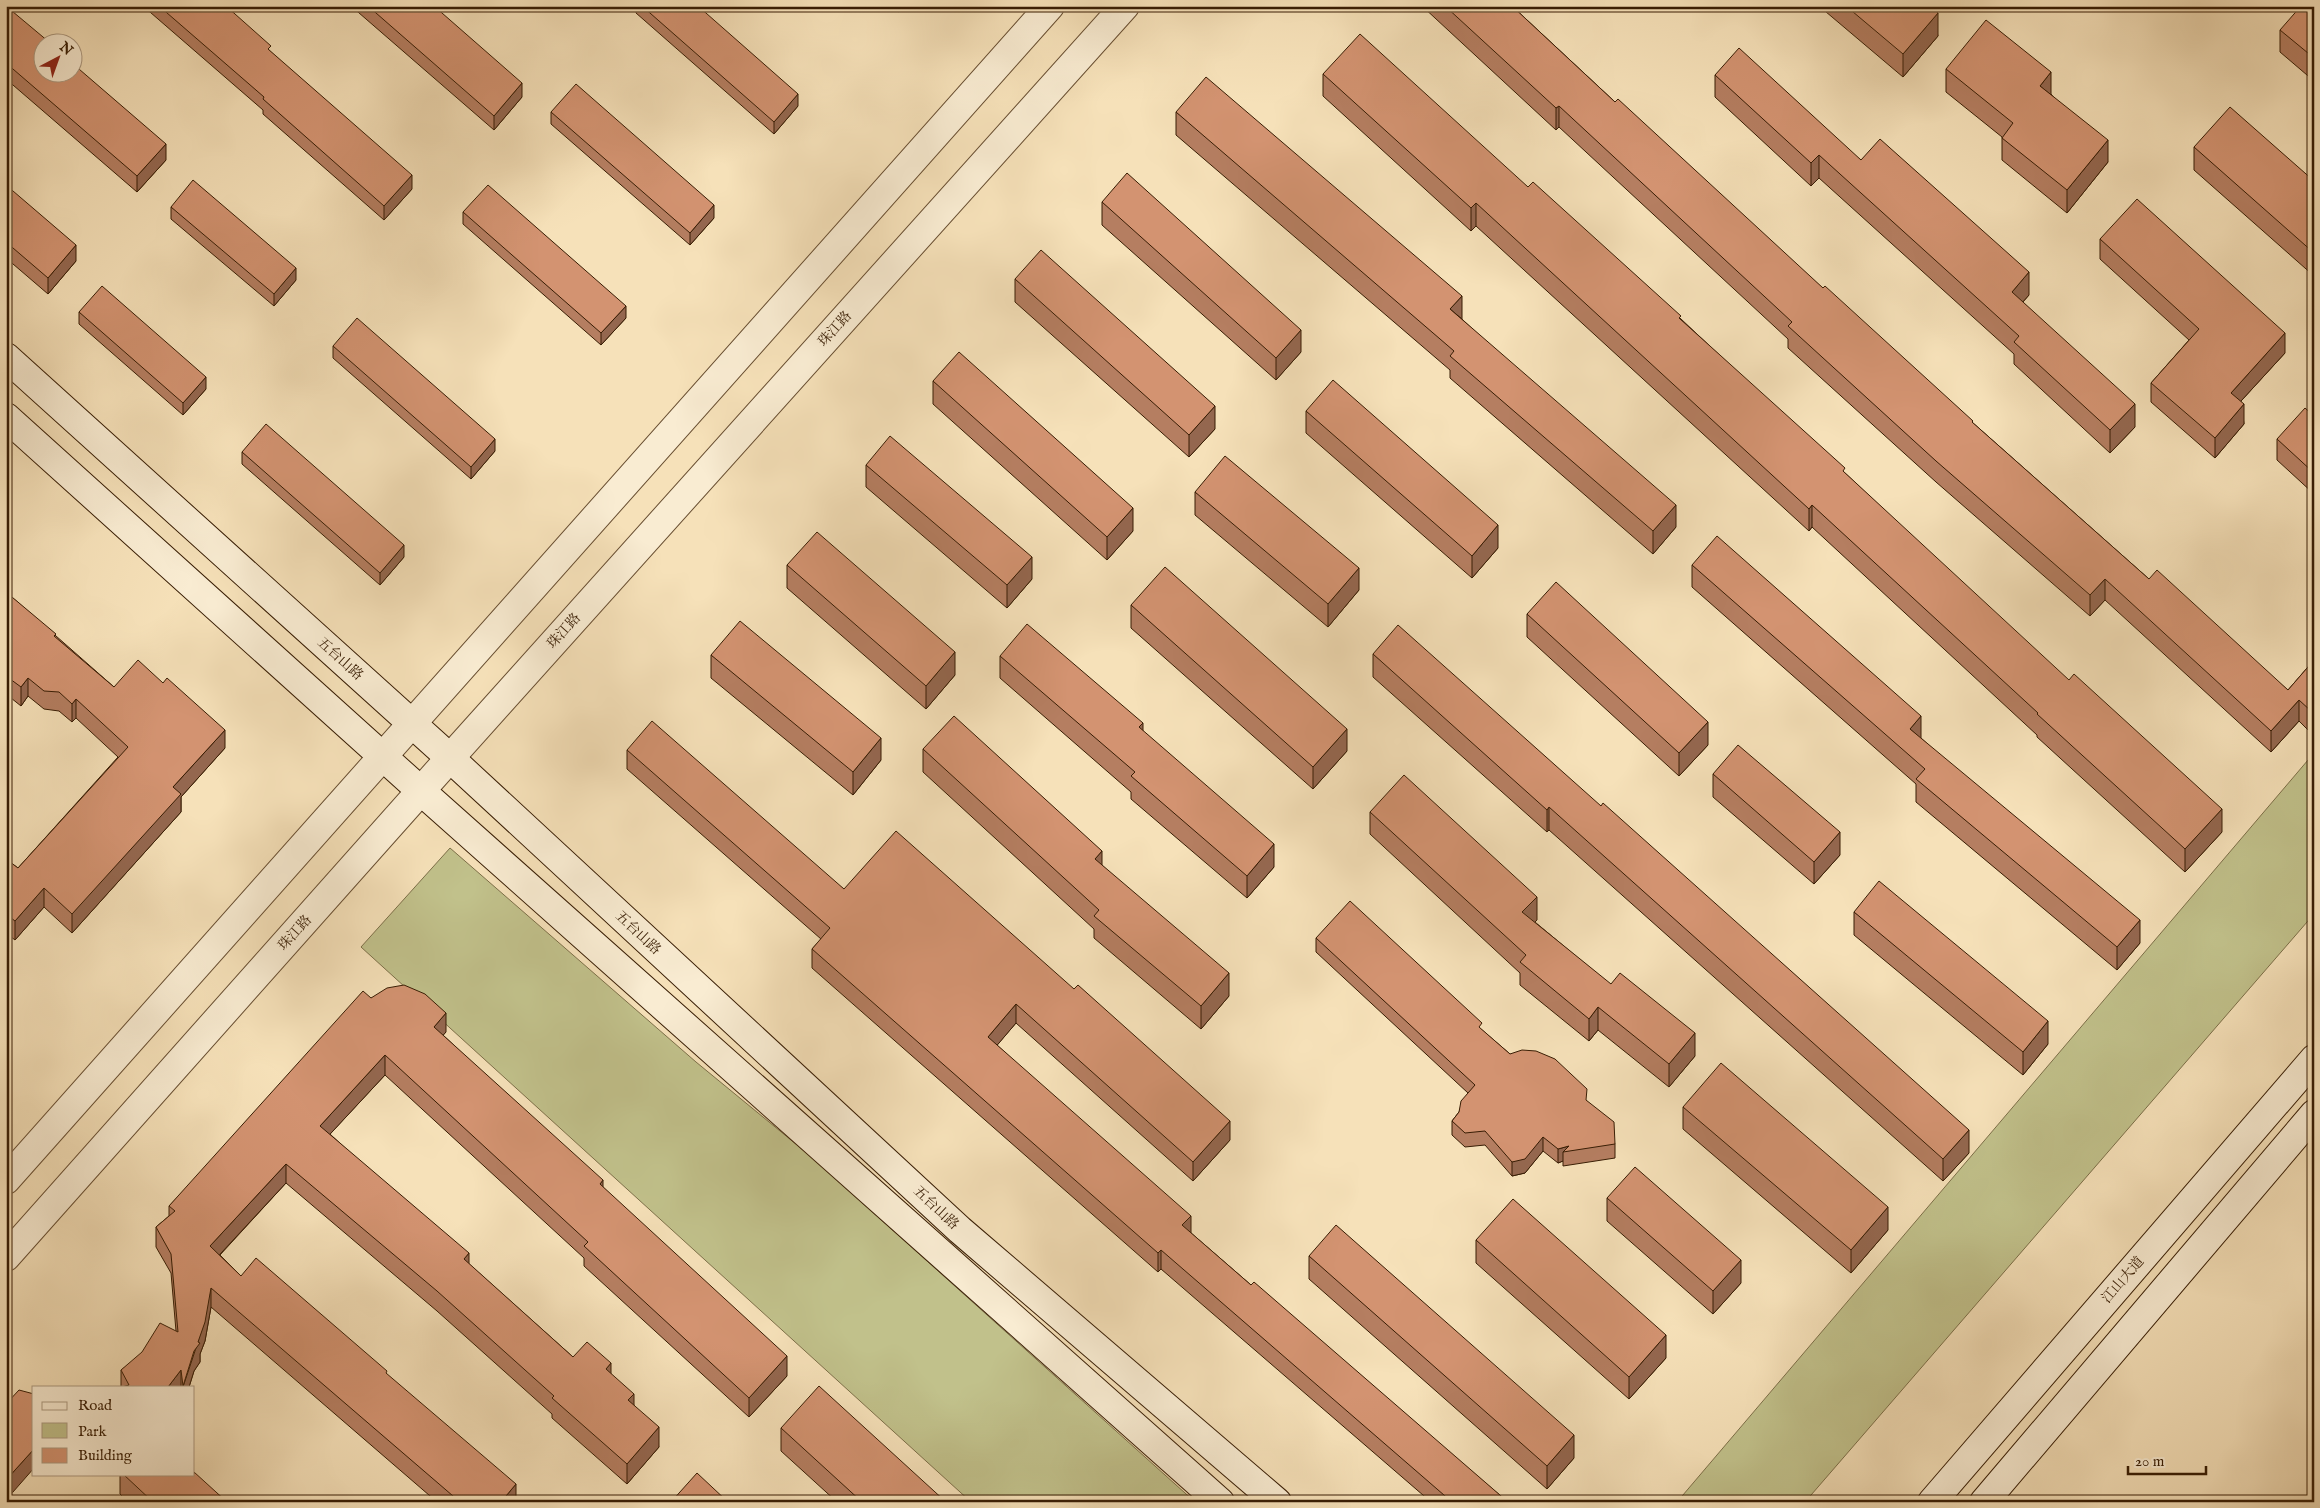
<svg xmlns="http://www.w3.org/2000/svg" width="2320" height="1508" viewBox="0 0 2320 1508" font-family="'IM FELL English','Noto Serif SC',serif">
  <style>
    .green { fill: #c1c18b; stroke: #7c6f48 }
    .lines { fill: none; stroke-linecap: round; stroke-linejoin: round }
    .tertiary-casing { stroke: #684e31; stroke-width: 30 }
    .secondary-casing { stroke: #381d04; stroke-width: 30 }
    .tertiary { stroke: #f9ecd2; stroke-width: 28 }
    .secondary { stroke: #f9ecd2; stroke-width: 28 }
    .wall { fill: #b57e61; stroke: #381d04 }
    .shaded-wall { fill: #94674f; stroke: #381d04 }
    .building { fill: #d39371; stroke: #381d04 }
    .labels { text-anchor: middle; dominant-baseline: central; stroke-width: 5; stroke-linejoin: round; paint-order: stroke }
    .street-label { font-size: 14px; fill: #381d04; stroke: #f9ecd2 }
  </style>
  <rect width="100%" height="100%" fill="#f6e1b9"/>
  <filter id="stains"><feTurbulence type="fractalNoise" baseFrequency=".004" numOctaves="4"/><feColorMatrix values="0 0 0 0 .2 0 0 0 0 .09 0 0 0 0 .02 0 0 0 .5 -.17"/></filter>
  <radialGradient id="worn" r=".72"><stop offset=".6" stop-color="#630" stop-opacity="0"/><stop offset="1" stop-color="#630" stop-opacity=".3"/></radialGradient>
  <path class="green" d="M 2314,753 L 2314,914 L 1805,1502 L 1677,1502 Z
    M 450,848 L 696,1062 L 808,1154 L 1195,1502 L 971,1502 L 361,947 Z"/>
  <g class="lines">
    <defs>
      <path id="tertiary" d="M 6,1180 L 1050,6
        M 6,1257 L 450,758 L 1125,6"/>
      <path id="secondary" d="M 6,357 L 450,758 L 960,1230 L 1277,1502
        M 6,417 L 421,791 L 1220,1502
        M 1932,1502 L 2314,1059
        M 1984,1502 L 2314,1114"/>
    </defs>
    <use href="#tertiary" class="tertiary-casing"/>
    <use href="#secondary" class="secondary-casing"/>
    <use href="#tertiary" class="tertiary"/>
    <use href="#secondary" class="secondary"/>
  </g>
  <path class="wall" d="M 6,6 L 166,160 L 137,192 L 6,79 Z
    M 143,6 L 226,6 L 271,52 L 412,189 L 384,220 L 263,114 L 263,110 Z
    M 351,6 L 434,6 L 522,97 L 494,130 Z
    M 636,6 L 698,6 L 798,106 L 774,134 L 636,13 Z
    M 892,6 L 905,6 L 899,12 Z
    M 1422,6 L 1512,6 L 1615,102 L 1973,423 L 2149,579 L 2288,690 L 2314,660 L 2311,733 L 2299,721 L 2271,752 L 2105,600 L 2090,616 L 1936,482 L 1788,348 L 1788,339 L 1559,127 L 1556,130 Z
    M 1819,6 L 1930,6 L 1938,36 L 1903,77 Z
    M 2314,6 L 2314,81 L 2280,52 L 2280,30 Z
    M 1946,69 L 2051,94 L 2108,162 L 2067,213 L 2002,160 L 2002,137 L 1946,92 Z
    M 1323,74 L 1528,187 L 1681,319 L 1845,473 L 2222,832 L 2185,872 L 2037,737 L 2037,735 L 1812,527 L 1809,531 L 1476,226 L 1471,231 L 1323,96 Z
    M 1715,75 L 1861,160 L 2029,295 L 2023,302 L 2135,427 L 2110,453 L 2014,364 L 2014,354 L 1819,178 L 1811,186 L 1715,97 Z
    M 551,112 L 714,218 L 690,245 L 551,124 Z
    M 1176,112 L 1462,319 L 1676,527 L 1653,554 L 1450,378 L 1450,370 L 1176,135 Z
    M 2194,147 L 2314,181 L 2314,276 L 2194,170 Z
    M 6,185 L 76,261 L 48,294 L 6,258 Z
    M 1102,202 L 1301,352 L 1276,380 L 1102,225 Z
    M 171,207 L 296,280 L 274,306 L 171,219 Z
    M 463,212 L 626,318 L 601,345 L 463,224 Z
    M 2100,239 L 2285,353 L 2241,401 L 2244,424 L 2215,458 L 2151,402 L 2151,383 L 2189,340 L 2100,259 Z
    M 1015,279 L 1215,429 L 1189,457 L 1015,302 Z
    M 79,312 L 206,389 L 183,415 L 79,324 Z
    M 333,346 L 495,451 L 471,479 L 333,358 Z
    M 933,381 L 1133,531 L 1107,560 L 933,404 Z
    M 1306,411 L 1498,548 L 1472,578 L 1306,433 Z
    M 2314,416 L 2314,494 L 2277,460 L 2277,439 Z
    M 242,452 L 404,557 L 380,585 L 242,464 Z
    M 866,465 L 1032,579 L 1007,608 L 866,487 Z
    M 1195,492 L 1359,590 L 1328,627 L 1195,515 Z
    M 787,565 L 955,675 L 926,709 L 787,588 Z
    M 1692,565 L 1921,738 L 2140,943 L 2117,970 L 1916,802 L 1916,784 L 1692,587 Z
    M 6,592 L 114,687 L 225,748 L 181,797 L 181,812 L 72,933 L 44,907 L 15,940 L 6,933 L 6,859 L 18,868 L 118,757 L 76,718 L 72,722 L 59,711 L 44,709 L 28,696 L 21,706 L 6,694 Z
    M 1131,605 L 1347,751 L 1313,789 L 1131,628 Z
    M 1527,614 L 1708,745 L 1679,776 L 1527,637 Z
    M 1373,654 L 1969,1153 L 1943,1181 L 1549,830 L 1547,832 L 1373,677 Z
    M 711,655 L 881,760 L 853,795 L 711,678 Z
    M 1000,656 L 1274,867 L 1247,898 L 1131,799 L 1131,792 L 1000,678 Z
    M 923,749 L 1102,865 L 1229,996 L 1201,1029 L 1094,938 L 1094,929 L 923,772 Z
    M 627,750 L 844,889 L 1230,1140 L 1193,1181 L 1016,1023 L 997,1045 L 1191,1233 L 1251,1285 L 1508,1502 L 1431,1502 L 1161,1269 L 1158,1272 L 812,968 L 812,949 L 821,939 L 627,769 Z
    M 1713,774 L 1840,855 L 1814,884 L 1713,797 Z
    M 1370,812 L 1537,920 L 1535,922 L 1695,1056 L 1669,1087 L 1598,1030 L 1589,1041 L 1520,985 L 1520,973 L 1370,834 Z
    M 1854,912 L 2048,1044 L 2023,1075 L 1854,935 Z
    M 1316,938 L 1482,1030 L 1510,1054 L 1587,1101 L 1615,1144 L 1615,1158 L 1563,1166 L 1563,1161 L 1558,1163 L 1543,1151 L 1525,1173 L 1512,1176 L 1485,1145 L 1465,1147 L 1452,1135 L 1452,1121 L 1459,1112 L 1468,1093 L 1316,952 Z
    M 371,998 L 446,1032 L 443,1035 L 603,1187 L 787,1376 L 749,1417 L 584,1266 L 584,1258 L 385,1075 L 330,1134 L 469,1264 L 573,1357 L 611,1374 L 634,1405 L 659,1447 L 627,1484 L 552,1418 L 552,1414 L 437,1311 L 286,1183 L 220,1255 L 241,1276 L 387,1375 L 516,1502 L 437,1502 L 211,1307 L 205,1341 L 200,1354 L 200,1362 L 194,1371 L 189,1387 L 121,1387 L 121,1370 L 176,1331 L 171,1273 L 156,1247 L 156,1227 L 169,1216 L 169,1206 Z
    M 1683,1107 L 1888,1230 L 1851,1273 L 1683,1129 Z
    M 1607,1198 L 1741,1283 L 1713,1314 L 1607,1221 Z
    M 1476,1240 L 1666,1358 L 1629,1399 L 1476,1263 Z
    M 1309,1256 L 1574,1458 L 1547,1489 L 1309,1279 Z
    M 781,1428 L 946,1502 L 837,1502 L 781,1451 Z
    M 120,1474 L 194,1474 L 227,1502 L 128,1502 L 120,1494 Z"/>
  <path class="shaded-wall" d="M 899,6 L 905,6 L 899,12 Z
    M 1938,13 L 1938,36 L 1903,77 L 1903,54 Z
    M 2051,72 L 2051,95 L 2040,86 Z
    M 522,83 L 522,97 L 494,130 L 494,116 Z
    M 798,94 L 798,106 L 774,134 L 774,122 Z
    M 1559,106 L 1559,127 L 1556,130 L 1556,108 Z
    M 2108,140 L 2108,162 L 2067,213 L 2067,190 Z
    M 166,144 L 166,160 L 137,192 L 137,176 Z
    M 1819,155 L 1819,178 L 1811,186 L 1811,163 Z
    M 412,175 L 412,189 L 384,220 L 384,206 Z
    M 1476,203 L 1476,226 L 1471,231 L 1471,208 Z
    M 714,205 L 714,218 L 690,245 L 690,233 Z
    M 76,245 L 76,261 L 48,294 L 48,278 Z
    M 296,268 L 296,280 L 274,306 L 274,294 Z
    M 2029,272 L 2029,295 L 2012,314 L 2012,292 Z
    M 1462,296 L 1462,319 L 1450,309 Z
    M 626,306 L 626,318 L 601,345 L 601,333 Z
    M 1301,330 L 1301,352 L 1276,380 L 1276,358 Z
    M 2285,333 L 2285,353 L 2231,412 L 2231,393 Z
    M 206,377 L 206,389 L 183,415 L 183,403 Z
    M 2135,404 L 2135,427 L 2110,453 L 2110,430 Z
    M 2244,404 L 2244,424 L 2215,458 L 2215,438 Z
    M 1215,406 L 1215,429 L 1189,457 L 1189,435 Z
    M 495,439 L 495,451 L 471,479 L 471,467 Z
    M 1676,505 L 1676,527 L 1653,554 L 1653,531 Z
    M 1812,505 L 1812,527 L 1809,531 L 1809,509 Z
    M 1133,508 L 1133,531 L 1107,560 L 1107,537 Z
    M 1498,525 L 1498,548 L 1472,578 L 1472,556 Z
    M 404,545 L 404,557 L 380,585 L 380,573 Z
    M 1032,557 L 1032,579 L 1007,608 L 1007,585 Z
    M 1359,568 L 1359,590 L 1328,627 L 1328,604 Z
    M 2105,579 L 2105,600 L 2090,616 L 2090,595 Z
    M 955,652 L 955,675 L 926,709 L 926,686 Z
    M 28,678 L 28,696 L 21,706 L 21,687 Z
    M 76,699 L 76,718 L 72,722 L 72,704 Z
    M 2299,700 L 2299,721 L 2271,752 L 2271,731 Z
    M 2314,708 L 2314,729 L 2311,733 L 2311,711 Z
    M 1921,716 L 1921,739 L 1910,729 Z
    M 1708,722 L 1708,745 L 1679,776 L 1679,753 Z
    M 1143,723 L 1143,746 L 1139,727 Z
    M 1347,729 L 1347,751 L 1313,789 L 1313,767 Z
    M 225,730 L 225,748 L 181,797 L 181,812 L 72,933 L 72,914 L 173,787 Z
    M 881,738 L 881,760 L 853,795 L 853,772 Z
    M 1549,807 L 1549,830 L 1547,832 L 1547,810 Z
    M 2222,809 L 2222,832 L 2185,872 L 2185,849 Z
    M 1840,832 L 1840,855 L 1814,884 L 1814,862 Z
    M 1274,844 L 1274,867 L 1247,898 L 1247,876 Z
    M 1102,851 L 1102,874 L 1095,859 Z
    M 44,888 L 44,907 L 15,940 L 15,921 Z
    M 1537,897 L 1537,920 L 1522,935 L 1522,912 Z
    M 2140,920 L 2140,943 L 2117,970 L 2117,947 Z
    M 1229,973 L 1229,996 L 1201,1029 L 1201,1006 Z
    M 10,995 L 10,1008 L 6,1013 L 6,999 Z
    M 1016,1004 L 1016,1023 L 988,1056 L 988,1037 Z
    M 1598,1007 L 1598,1030 L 1589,1041 L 1589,1019 Z
    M 446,1013 L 446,1032 L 434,1046 L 434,1027 Z
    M 2048,1021 L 2048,1044 L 2023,1075 L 2023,1052 Z
    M 1695,1033 L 1695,1056 L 1669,1087 L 1669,1064 Z
    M 385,1055 L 385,1075 L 320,1145 L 320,1126 Z
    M 1230,1121 L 1230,1140 L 1193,1181 L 1193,1162 Z
    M 1969,1130 L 1969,1153 L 1943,1181 L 1943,1159 Z
    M 1543,1137 L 1543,1151 L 1525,1173 L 1512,1176 L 1512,1162 Z
    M 1569,1146 L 1563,1152 L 1563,1161 L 1558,1163 L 1558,1149 Z
    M 286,1164 L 286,1183 L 210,1265 L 210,1246 Z
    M 603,1180 L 603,1200 L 600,1184 Z
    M 1888,1207 L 1888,1230 L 1851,1273 L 1851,1250 Z
    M 1191,1216 L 1191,1235 L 1182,1225 Z
    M 1161,1250 L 1161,1269 L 1158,1272 L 1158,1253 Z
    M 469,1253 L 469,1272 L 464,1259 Z
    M 1741,1260 L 1741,1283 L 1713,1314 L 1713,1291 Z
    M 211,1288 L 211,1307 L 205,1341 L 200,1354 L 200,1362 L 194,1371 L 189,1387 L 183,1387 L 198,1342 Z
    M 1666,1335 L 1666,1358 L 1629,1399 L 1629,1377 Z
    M 787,1356 L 787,1376 L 749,1417 L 749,1398 Z
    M 611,1363 L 611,1383 L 606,1369 Z
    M 181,1370 L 181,1387 L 168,1387 Z
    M 634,1394 L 634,1414 L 628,1400 Z
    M 659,1427 L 659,1447 L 627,1484 L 627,1464 Z
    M 1574,1435 L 1574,1458 L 1547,1489 L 1547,1466 Z
    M 34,1449 L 34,1468 L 6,1500 L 6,1480 Z
    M 516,1484 L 516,1502 L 501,1502 Z"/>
  <path class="building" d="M 6,6 L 49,42 L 42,42 L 42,72 L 72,72 L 72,63 L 166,144 L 137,176 L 6,63 Z
    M 159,6 L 226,6 L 271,46 L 268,49 L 412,175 L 384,206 L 263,99 L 264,97 Z
    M 368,6 L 434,6 L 522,83 L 494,116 Z
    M 642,6 L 698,6 L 798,94 L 774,122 Z
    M 1445,6 L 1512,6 L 1615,102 L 1618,99 L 1823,288 L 1825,286 L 1973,421 L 1972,422 L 2149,579 L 2157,570 L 2288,690 L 2314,660 L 2314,708 L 2311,711 L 2299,700 L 2271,731 L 2105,579 L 2090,595 L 1936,461 L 1788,326 L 1792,322 L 1559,106 L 1556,108 Z
    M 1846,6 L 1930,6 L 1938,13 L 1903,54 Z
    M 2301,6 L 2314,6 L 2314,58 L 2280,30 Z
    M 1986,20 L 2051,72 L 2040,86 L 2108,140 L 2067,190 L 2002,138 L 2013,123 L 1946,69 Z
    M 1360,34 L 1528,187 L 1533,182 L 1681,316 L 1679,318 L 1845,468 L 1843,471 L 2069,680 L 2074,674 L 2222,809 L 2185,849 L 2037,714 L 2038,713 L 1812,505 L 1809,509 L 1476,203 L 1471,208 L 1323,74 Z
    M 1739,48 L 1861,160 L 1880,139 L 2029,272 L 2012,292 L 2135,404 L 2110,430 L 2014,342 L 2019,336 L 1819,155 L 1811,163 L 1715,75 Z
    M 1206,77 L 1462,296 L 1450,309 L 1676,505 L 1653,531 L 1450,356 L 1454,351 L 1176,112 Z
    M 576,84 L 714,205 L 690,233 L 551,112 Z
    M 2230,107 L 2314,181 L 2314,253 L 2194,147 Z
    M 1127,173 L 1301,330 L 1276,358 L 1102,202 Z
    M 193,180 L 296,268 L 274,294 L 171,207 Z
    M 6,185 L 76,245 L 48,278 L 6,242 Z
    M 488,185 L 626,306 L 601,333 L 463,212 Z
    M 2137,199 L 2285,333 L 2231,393 L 2244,404 L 2215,438 L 2151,383 L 2199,329 L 2100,239 Z
    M 1041,250 L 1215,406 L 1189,435 L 1015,279 Z
    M 102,286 L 206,377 L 183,403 L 79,312 Z
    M 357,318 L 495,439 L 471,467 L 333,346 Z
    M 959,352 L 1133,508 L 1107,537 L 933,381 Z
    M 1333,380 L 1498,525 L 1472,556 L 1306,411 Z
    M 2305,408 L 2314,416 L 2314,473 L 2277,439 Z
    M 266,424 L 404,545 L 380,573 L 242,452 Z
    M 890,436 L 1032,557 L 1007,585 L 866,465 Z
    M 1225,456 L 1359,568 L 1328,604 L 1195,492 Z
    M 817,532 L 955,652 L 926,686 L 787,565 Z
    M 1717,536 L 1921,716 L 1910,729 L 2140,920 L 2117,947 L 1916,779 L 1925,769 L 1692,565 Z
    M 1165,567 L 1347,729 L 1313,767 L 1131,605 Z
    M 1556,582 L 1708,722 L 1679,753 L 1527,614 Z
    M 6,592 L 56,634 L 54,636 L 114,687 L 138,660 L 163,683 L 167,678 L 225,730 L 173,787 L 181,794 L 72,914 L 44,888 L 15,921 L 6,914 L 6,859 L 18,868 L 128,747 L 76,699 L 72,704 L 59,692 L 44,691 L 28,678 L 21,687 L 6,676 Z
    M 740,621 L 881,738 L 853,772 L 711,655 Z
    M 1027,624 L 1143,723 L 1139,727 L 1274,844 L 1247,876 L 1131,776 L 1135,772 L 1000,656 Z
    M 1398,625 L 1601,806 L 1603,803 L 1969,1130 L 1943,1159 L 1549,807 L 1547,810 L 1373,654 Z
    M 954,716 L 1102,851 L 1095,859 L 1229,973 L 1201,1006 L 1094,916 L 1099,910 L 923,749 Z
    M 652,721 L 844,889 L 896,831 L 1074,989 L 1078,985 L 1230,1121 L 1193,1162 L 1016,1004 L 988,1037 L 1191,1216 L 1182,1225 L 1251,1285 L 1254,1282 L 1508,1502 L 1452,1502 L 1161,1250 L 1158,1253 L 812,949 L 830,928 L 627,750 Z
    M 1738,745 L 1840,832 L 1814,862 L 1713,774 Z
    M 1404,775 L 1537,897 L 1522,912 L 1611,984 L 1620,973 L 1695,1033 L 1669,1064 L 1598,1007 L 1589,1019 L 1520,962 L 1526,955 L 1370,812 Z
    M 1879,881 L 2048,1021 L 2023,1052 L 1854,912 Z
    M 1350,901 L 1482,1023 L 1479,1027 L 1510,1054 L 1522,1050 L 1536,1051 L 1555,1059 L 1587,1089 L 1586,1100 L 1614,1122 L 1615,1144 L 1563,1152 L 1569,1146 L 1558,1149 L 1543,1137 L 1525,1159 L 1512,1162 L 1485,1131 L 1465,1133 L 1452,1121 L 1459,1112 L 1461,1101 L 1475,1085 L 1316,938 Z
    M 404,985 L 425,994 L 446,1013 L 434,1027 L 603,1180 L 600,1184 L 787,1356 L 749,1398 L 584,1246 L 588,1242 L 385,1055 L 320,1126 L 469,1253 L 464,1259 L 573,1357 L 587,1342 L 611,1363 L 606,1369 L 634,1394 L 628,1400 L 659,1427 L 627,1464 L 552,1398 L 554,1396 L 437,1291 L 286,1164 L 210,1246 L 241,1276 L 256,1258 L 387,1371 L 386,1373 L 516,1484 L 501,1502 L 460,1502 L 211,1288 L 205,1322 L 198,1342 L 200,1343 L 194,1351 L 183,1386 L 181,1370 L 168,1387 L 122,1387 L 129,1385 L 121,1370 L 142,1352 L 160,1323 L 178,1332 L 171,1254 L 156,1227 L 175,1211 L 169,1206 L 363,991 L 371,998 L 387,988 Z
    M 6,991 L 10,995 L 6,999 Z
    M 1721,1063 L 1888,1207 L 1851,1250 L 1683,1107 Z
    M 1635,1167 L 1741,1260 L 1713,1291 L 1607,1198 Z
    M 1513,1199 L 1666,1335 L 1629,1377 L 1476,1240 Z
    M 1336,1225 L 1574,1435 L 1547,1466 L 1309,1256 Z
    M 819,1386 L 946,1502 L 862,1502 L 781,1428 Z
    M 19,1390 L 34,1394 L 34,1449 L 6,1480 L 6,1404 Z
    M 194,1472 L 227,1502 L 153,1502 L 123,1474 L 194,1474 Z
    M 697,1473 L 728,1502 L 671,1502 Z
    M 6,1494 L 15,1502 L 6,1502 Z"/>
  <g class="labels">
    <g class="street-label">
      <text transform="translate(835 329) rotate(-48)">珠江路</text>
      <text transform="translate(564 631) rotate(-48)">珠江路</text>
      <text transform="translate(340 659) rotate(42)">五台山路</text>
      <text transform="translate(295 933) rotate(-48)">珠江路</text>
      <text transform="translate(638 933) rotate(43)">五台山路</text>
      <text transform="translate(936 1208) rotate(43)">五台山路</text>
      <text transform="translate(2123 1280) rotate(-49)">江山大道</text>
    </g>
  </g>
  <rect width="2320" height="1508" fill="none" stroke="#f6e1b9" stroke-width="25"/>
  <rect x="8" y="8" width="2305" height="1493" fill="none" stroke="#381d04" stroke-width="2.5"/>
  <rect x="12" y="12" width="2295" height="1483" fill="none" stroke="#381d04"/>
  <rect x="32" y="1386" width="162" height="90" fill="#f9ecd2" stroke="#ac9980"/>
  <rect x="42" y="1402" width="25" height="8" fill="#f9ecd2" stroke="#ac9980"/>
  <text x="78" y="1410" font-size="15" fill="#381d04">Road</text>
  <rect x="42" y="1423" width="25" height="15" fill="#c1c18b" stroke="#ac9980"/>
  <text x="78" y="1436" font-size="15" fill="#381d04">Park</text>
  <rect x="42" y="1448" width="25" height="15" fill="#d39371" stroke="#ac9980"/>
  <text x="78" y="1460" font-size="15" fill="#381d04">Building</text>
  <g transform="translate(58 58) rotate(41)"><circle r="24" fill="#f9ecd2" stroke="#ac9980"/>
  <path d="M0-4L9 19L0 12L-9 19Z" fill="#8f2418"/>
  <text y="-8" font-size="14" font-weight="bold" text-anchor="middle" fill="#381d04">N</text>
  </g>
  <path d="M2128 1466v8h78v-8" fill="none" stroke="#381d04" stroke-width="2.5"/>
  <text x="2135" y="1466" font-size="15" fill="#381d04" stroke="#f9ecd2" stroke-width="4" paint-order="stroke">20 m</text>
  <rect width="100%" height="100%" filter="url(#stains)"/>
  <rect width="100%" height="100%" fill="url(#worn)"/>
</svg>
